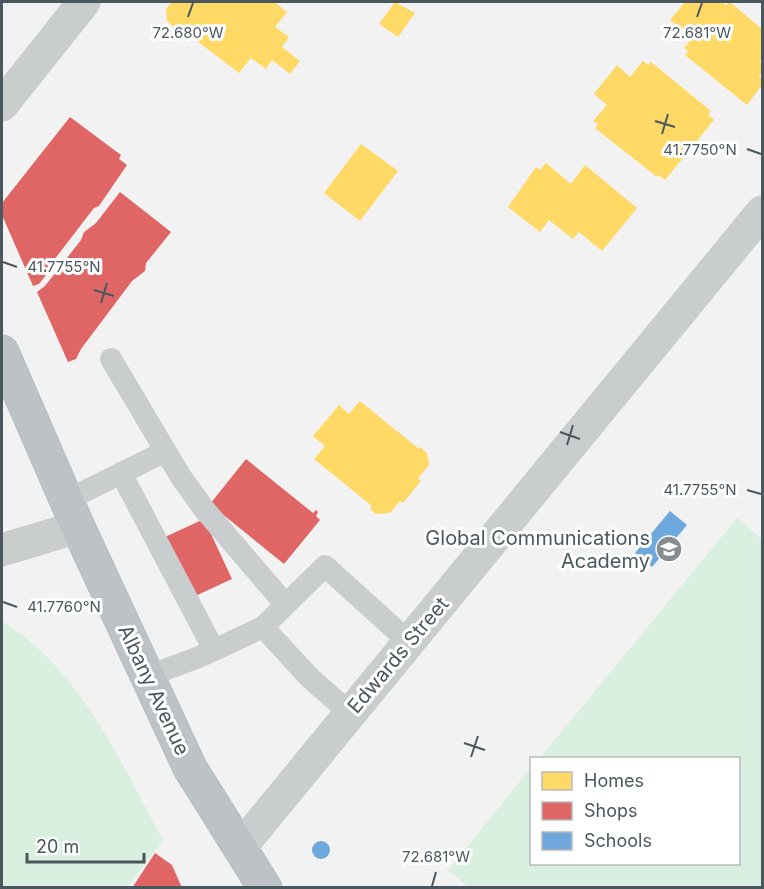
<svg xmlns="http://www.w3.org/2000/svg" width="764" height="889" viewBox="0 0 764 889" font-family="Inter,sans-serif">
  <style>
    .green { fill: #d9efdf }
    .homes { fill: #ffd966 }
    .shops { fill: #e06666 }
    .schools { fill: #6fa8dc }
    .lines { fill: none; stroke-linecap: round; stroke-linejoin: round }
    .highway-casing { stroke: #b8bdc0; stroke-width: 35 }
    .lane { stroke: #cacdce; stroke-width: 22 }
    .street { stroke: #cacdce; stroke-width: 33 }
    .highway { stroke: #bcc2c5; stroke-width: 33 }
    .ticks { fill: none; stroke: #4a575d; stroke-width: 2 }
    .labels { text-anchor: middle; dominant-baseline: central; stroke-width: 6; stroke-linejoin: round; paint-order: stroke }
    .poi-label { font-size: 20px; fill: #4a575d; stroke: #fff; text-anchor: end }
    .street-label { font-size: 20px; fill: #4a575d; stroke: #fff }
    .ticks-label { font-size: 15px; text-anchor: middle; fill: #4a575d; stroke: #fff; stroke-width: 6; stroke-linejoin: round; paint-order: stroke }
  </style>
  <rect width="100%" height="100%" fill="#f2f2f2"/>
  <path class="green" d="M 737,518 L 762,539 L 762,887 L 469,887 L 448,870 L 531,768 L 532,864 L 738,864 L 738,758 L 540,758 Z
    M 2,621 C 81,670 120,761 163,840 L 127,887 L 2,887 Z"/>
  <path class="homes" d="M 172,2 L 274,2 L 287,12 L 275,27 L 289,37 L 282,47 L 300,61 L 290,74 L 272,60 L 266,69 L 251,58 L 239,73 L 176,25 L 174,27 L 167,21 L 166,9 Z
    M 395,2 L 415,13 L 398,37 L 379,24 Z
    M 685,2 L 722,2 L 726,5 L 730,2 L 762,29 L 762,59 L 760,60 L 762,72 L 759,77 L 762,80 L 762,85 L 747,105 L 685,55 L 688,51 L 684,48 L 692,38 L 670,20 Z
    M 643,61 L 648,65 L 651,62 L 711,111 L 708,114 L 714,120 L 665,180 L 658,175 L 657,177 L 595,128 L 598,124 L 593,121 L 607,105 L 594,94 L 617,65 L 630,77 Z
    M 361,144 L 398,171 L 360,221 L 324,193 Z
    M 546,163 L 571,184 L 585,165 L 637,208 L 602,251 L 579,232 L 573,239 L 549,220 L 540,232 L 508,207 L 536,167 L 540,170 Z
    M 360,401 L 419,449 L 420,447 L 427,453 L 429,465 L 418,478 L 421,481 L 403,503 L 400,501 L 390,513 L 376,514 L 370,509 L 372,506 L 314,459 L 325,446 L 313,436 L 339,405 L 349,414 Z"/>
  <path class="shops" d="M 70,117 L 121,155 L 119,159 L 127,165 L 99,206 L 94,208 L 44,273 L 46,275 L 39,284 L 33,286 L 2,215 L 2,203 Z
    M 120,192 L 171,232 L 146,263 L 145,271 L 132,281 L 81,349 L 76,359 L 68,362 L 37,292 L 45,286 L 81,240 L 84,232 L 96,223 Z
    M 246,459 L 313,513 L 316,510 L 318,512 L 316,516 L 320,520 L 284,564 L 210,504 Z
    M 204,519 L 232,579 L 193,597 L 165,537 Z
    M 155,853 L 172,865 L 182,888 L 132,888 Z"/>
  <path class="schools" d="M 670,511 L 687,525 L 652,567 L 635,553 Z
    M312 850a9 9 0 1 1 18 0a9 9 0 1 1-18 0Z"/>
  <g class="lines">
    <defs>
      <path id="highway" d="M 2,352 L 78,527 L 190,768 L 265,888"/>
    </defs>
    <use href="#highway" class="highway-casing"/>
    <path class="lane" d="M 111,359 L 181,477 L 204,509 L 285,604
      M 121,473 L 214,650
      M 67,500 L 166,451
      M 263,627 L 310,678 L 350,713
      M 148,676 L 199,657 L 263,627 L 325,566 L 409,642"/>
    <path class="street" d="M 2,105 L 84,2
      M 2,550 L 78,527
      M 239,849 L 762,212"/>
    <use href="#highway" class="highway"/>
  </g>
  <path class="ticks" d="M 188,17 L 193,3M 697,17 L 702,3M 655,121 L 675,127M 662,134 L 668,114M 747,149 L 761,154M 3,262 L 17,267M 94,290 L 114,296M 101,303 L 107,283M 560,432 L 580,439M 567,445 L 573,425M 747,490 L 761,494M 3,602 L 17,607M 464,743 L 485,750M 471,757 L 478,736M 432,886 L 436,872"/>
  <defs>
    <symbol id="school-disc" viewBox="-11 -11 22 22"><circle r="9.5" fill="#858d91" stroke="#fff"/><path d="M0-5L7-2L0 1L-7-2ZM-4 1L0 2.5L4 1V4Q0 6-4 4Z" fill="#fff"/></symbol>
  </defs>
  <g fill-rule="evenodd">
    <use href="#school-disc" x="654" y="534" width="30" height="30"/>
  </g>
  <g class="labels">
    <g class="poi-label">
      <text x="650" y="538">Global Communications<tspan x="650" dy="23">Academy</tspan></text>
    </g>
    <g class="street-label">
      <text transform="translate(398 655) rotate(-50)">Edwards Street</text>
      <text transform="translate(154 690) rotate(65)">Albany Avenue</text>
    </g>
  </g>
  <g class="ticks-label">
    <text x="188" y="38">72.680°W</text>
    <text x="697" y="38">72.681°W</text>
    <text x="700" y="155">41.7750°N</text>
    <text x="64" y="272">41.7755°N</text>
    <text x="700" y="495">41.7755°N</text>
    <text x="64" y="612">41.7760°N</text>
    <text x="436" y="862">72.681°W</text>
  </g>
  <rect width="764" height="889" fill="none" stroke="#4a575d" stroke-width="6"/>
  <rect x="530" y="757" width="210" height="108" fill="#ffffff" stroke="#b7bcbe" stroke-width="1.5"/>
  <rect x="542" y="772" width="30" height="18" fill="#ffd966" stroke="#b7bcbe" stroke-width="1.5"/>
  <text x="584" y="787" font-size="18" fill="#4a575d">Homes</text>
  <rect x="542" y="802" width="30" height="18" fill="#e06666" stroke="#b7bcbe" stroke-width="1.5"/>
  <text x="584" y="817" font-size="18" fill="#4a575d">Shops</text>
  <rect x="542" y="832" width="30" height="18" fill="#6fa8dc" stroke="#b7bcbe" stroke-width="1.5"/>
  <text x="584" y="847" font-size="18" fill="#4a575d">Schools</text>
  <path d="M27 853v9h117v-9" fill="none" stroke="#4a575d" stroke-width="3"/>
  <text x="36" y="853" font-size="18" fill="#4a575d" stroke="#ffffff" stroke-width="4.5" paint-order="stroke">20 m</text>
</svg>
